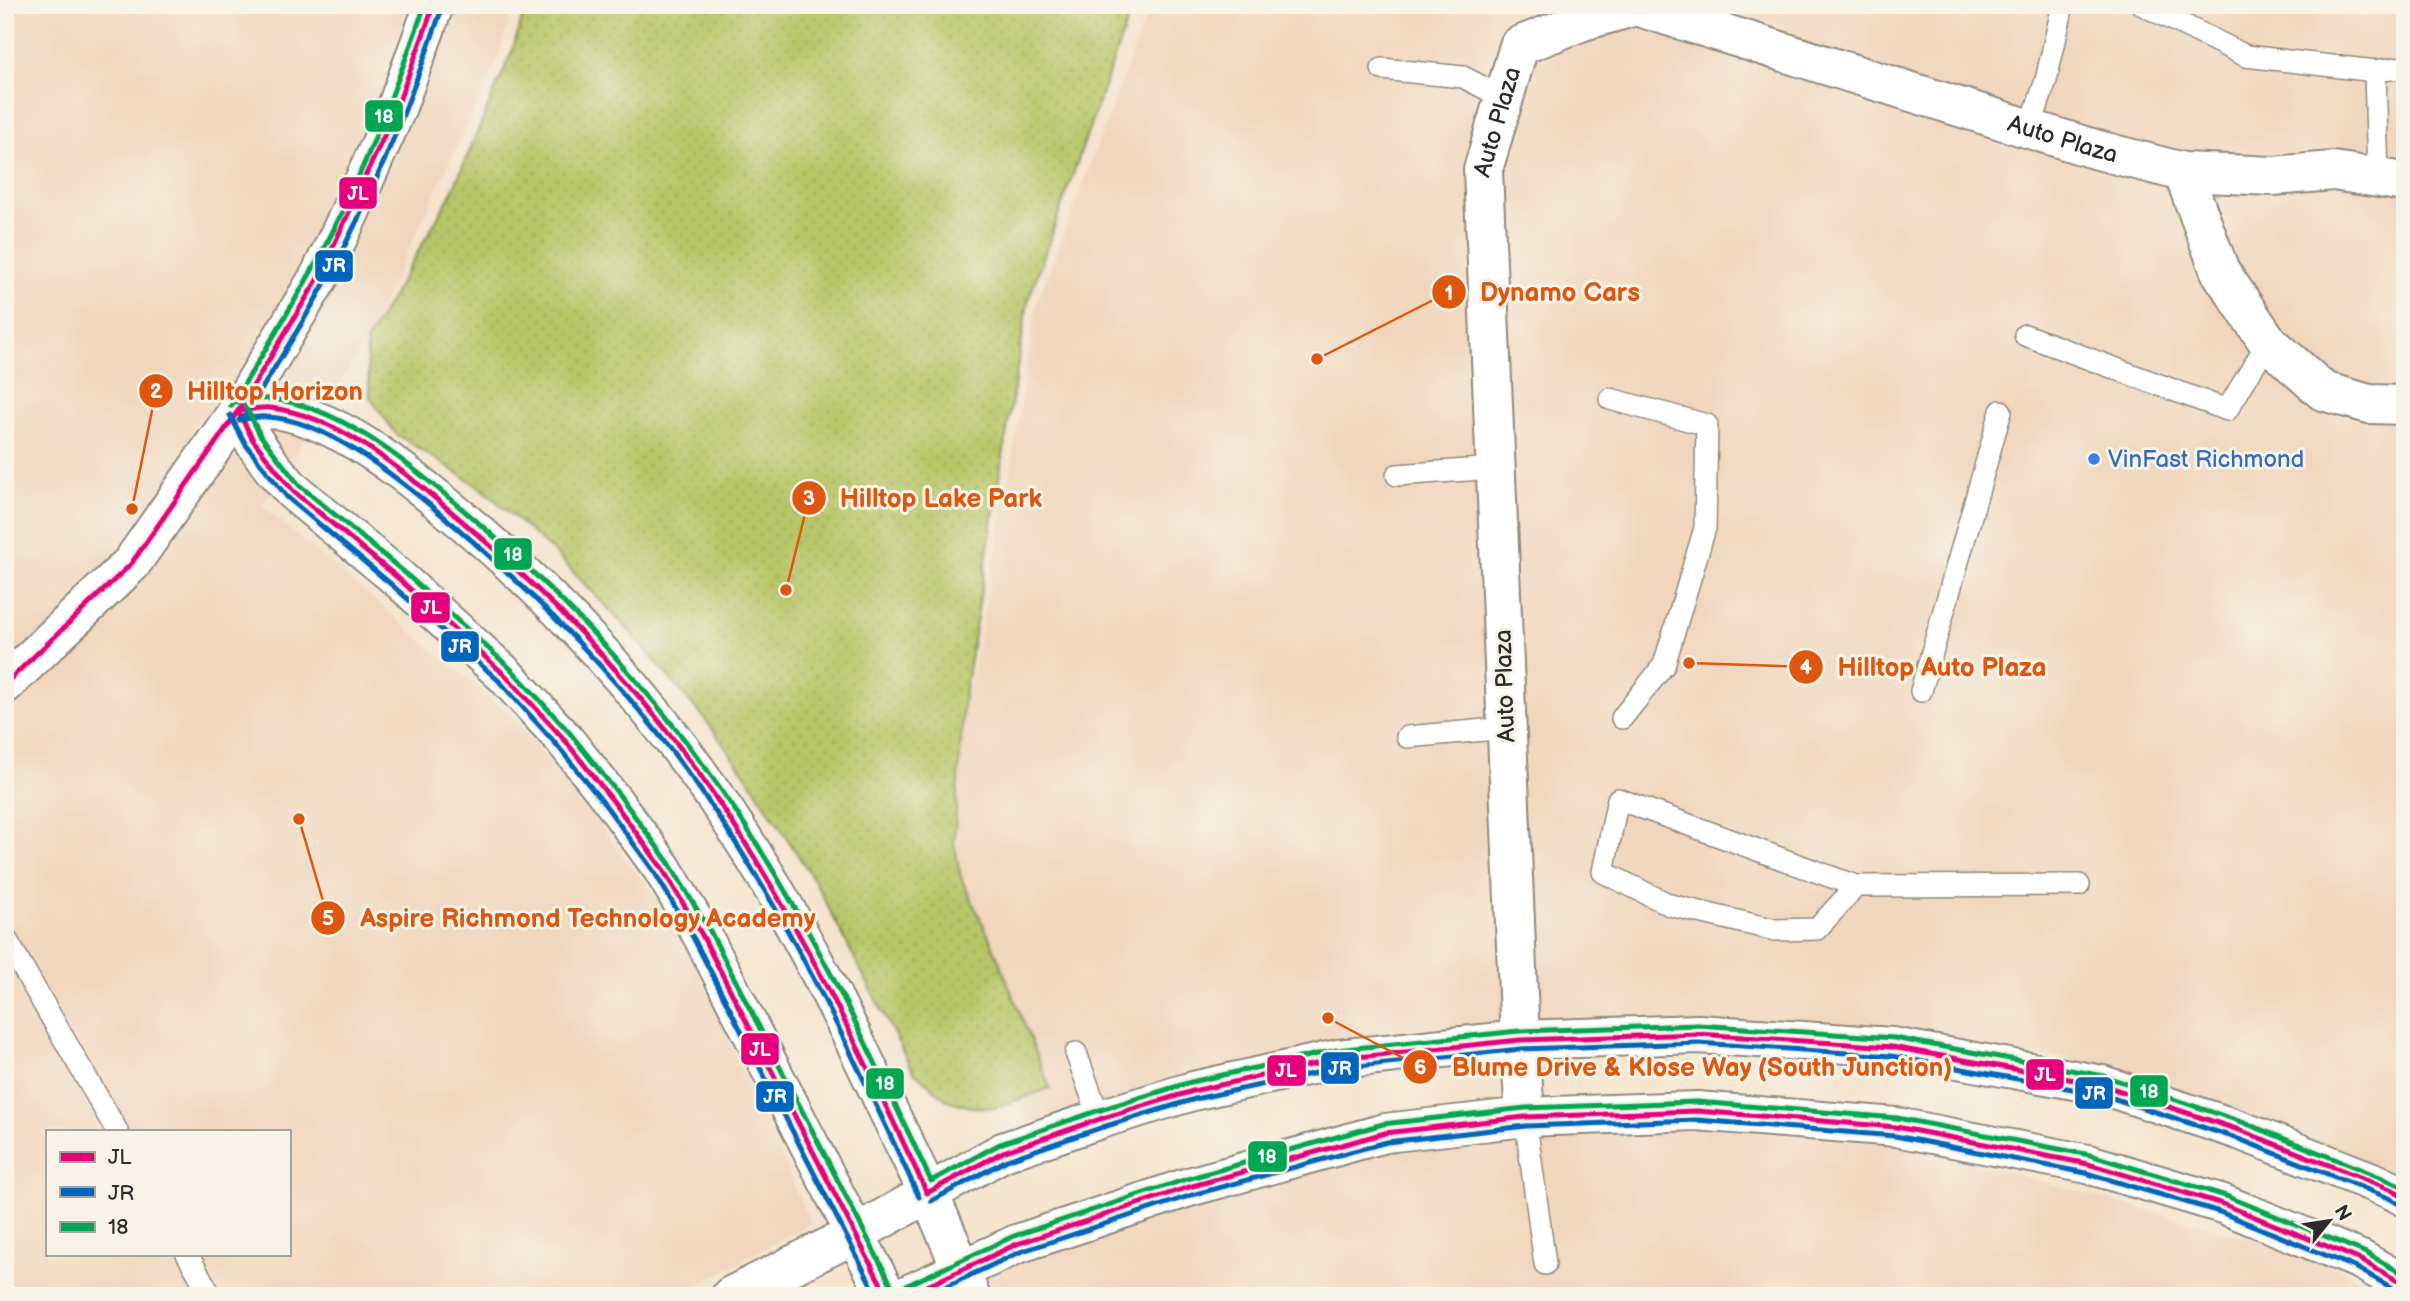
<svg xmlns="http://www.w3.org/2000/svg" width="2410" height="1301" viewBox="0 0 2410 1301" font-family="'Balsamiq Sans',sans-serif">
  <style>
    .built { fill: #f0d6bc; fill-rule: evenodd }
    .park { fill: url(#park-dots); stroke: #71784a; stroke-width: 2 }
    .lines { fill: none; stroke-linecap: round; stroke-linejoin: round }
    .service-casing { stroke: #90887c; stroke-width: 24 }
    .minor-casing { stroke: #90887c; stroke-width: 42 }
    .tertiary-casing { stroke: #90887c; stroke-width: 42 }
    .service { stroke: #fff; stroke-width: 21 }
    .minor { stroke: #fff; stroke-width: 38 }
    .tertiary { stroke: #fff; stroke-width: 38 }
    .bus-1-casing { stroke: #f7f3e8; stroke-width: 10 }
    .bus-2-casing { stroke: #f7f3e8; stroke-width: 10 }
    .bus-3-casing { stroke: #f7f3e8; stroke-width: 10 }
    .bus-1 { stroke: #e5007d; stroke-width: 5 }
    .bus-2 { stroke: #0065bd; stroke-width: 5 }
    .bus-3 { stroke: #00a651; stroke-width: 5 }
    .shop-dot { fill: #3f7fe0; stroke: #f7f3e8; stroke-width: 2.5 }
    .labels { text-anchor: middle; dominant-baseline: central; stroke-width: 6; stroke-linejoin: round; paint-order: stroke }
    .street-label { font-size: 24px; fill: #2b2b2b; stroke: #f7f3e8 }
    .shop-label { font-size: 24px; fill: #366cbe; stroke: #f7f3e8; text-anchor: start }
    .leader { fill: none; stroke: #df570e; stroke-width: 2.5 }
    .callout-dot { fill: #df570e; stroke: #f7f3e8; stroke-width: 2.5 }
    .mark-label { font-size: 21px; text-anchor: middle; font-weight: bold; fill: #fff }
    .callout-label { font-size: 26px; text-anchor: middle; font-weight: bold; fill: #df570e; stroke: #f7f3e8; stroke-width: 6; stroke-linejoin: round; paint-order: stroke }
    .line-badge { stroke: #f7f3e8; stroke-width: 2.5 }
    .badge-label { font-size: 19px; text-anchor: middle; font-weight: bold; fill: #fff }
  </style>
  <defs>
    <pattern id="park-dots" width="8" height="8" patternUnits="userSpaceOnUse" patternTransform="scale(1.75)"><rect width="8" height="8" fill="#b7c668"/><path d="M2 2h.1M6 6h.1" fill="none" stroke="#9eaa5a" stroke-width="1.8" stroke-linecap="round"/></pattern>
  </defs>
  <rect width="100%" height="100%" fill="#f7f3e8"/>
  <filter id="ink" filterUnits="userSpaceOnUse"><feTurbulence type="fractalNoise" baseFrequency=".0143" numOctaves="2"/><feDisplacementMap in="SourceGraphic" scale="14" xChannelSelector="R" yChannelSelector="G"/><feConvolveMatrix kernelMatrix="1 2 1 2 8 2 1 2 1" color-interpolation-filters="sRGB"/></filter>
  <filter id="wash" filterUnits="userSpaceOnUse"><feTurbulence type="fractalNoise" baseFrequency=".00686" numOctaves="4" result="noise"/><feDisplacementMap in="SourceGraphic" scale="28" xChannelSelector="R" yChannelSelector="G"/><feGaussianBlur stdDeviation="1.57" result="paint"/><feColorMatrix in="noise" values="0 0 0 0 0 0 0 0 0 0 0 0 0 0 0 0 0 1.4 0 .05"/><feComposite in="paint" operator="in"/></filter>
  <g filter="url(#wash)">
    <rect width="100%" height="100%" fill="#f5e4cd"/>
    <path class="built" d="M 5,5 L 513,5 L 498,59 L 365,343 L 262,506 L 511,715 L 674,919 L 811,1223 L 678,1296 L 5,1296 ZM 47,1131 L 289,1131 L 289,1254 L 47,1254 Z
      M 1151,5 L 2405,5 L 2405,1185 L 2064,1058 L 1531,1015 L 1028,1125 L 938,851 L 1010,474 L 1036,305 Z
      M 1531,1109 L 1910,1146 L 2326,1259 L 2385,1296 L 951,1296 L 1064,1241 Z"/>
    <path class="park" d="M 526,5 L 1133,5 L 1028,301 L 964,696 L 954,843 L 961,878 L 991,941 L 1050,1088 L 996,1108 L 971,1107 L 947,1100 L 913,1071 L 814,880 L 746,775 L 704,718 L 625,626 L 555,553 L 481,488 L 396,434 L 370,398 L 366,342 L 451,194 L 512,51 Z"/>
  </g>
  <g filter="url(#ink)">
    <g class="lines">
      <defs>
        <path id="service" d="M 2143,5 L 2246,56 L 2375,71 L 2378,178
          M 1382,69 L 1463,77 L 1504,98
          M 2375,71 L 2405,67
          M 2030,128 L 2046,80 L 2063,5
          M 2025,335 L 2227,410 L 2268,342
          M 1610,399 L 1707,425 L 1705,528 L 1664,665 L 1622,718
          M 1397,475 L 1495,468
          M 1921,691 L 2001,411
          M 1407,737 L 1507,728
          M 1856,886 L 1817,929 L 1775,930 L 1670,905 L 1603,872 L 1618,799 L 1856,886 L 2079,885
          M 5,937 L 117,1131
          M 1076,1053 L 1100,1119
          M 1525,1117 L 1545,1264
          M 187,1254 L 211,1296"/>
        <g id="minor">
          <path d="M 2183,172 L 2220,271 L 2268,342 L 2323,391 L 2369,404 L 2405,405"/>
          <path id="s1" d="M 1525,1117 L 1520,1040 L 1483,170 L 1519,46 L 1583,21 L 1636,6 L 2094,149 L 2183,172 L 2273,176 L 2333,171 L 2405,182"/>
          <path d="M 887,1296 L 702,935 L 662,868 L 613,801 L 563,738 L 505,675 L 398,578 L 293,491 L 272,467 L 253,440 L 238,411 C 249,410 262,407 274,409 C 334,417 398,467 444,505 C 560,599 663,713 743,839 C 797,923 842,1014 885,1104 C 915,1167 949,1230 970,1296"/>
        </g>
        <path id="tertiary" d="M 5,684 L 131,564 L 238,411 L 320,275 L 345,223 L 395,112 L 434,5
          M 731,1296 L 855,1234 L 1003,1152 L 1100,1119 L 1193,1091 L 1338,1059 L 1520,1040 L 1698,1034 L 1892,1047 L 2102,1085 L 2239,1130 L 2393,1190 L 2405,1197
          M 905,1296 L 1017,1244 L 1189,1187 L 1385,1133 L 1525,1117 L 1697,1111 L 1896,1127 L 2088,1164 L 2223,1204 L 2361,1260 L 2405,1285"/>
      </defs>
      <use href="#service" class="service-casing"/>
      <use href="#minor" class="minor-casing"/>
      <use href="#tertiary" class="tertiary-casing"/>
      <use href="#service" class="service"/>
      <use href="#minor" class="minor"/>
      <use href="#tertiary" class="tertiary"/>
      <defs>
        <path id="bus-1" d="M 238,411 L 253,440 L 293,491 L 398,578 L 505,675 L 563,738 L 613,801 L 662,868 L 702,935 L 887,1296
          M 238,411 C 249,410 260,407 270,408 C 337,415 398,467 448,509 C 548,593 641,687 714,795 C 799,920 863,1056 927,1193
          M 5,684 L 131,564 L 238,411 L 320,275 L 395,112 L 434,5
          M 927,1193 L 1003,1152 L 1100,1119 L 1193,1091 L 1338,1059 L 1520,1040 L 1698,1034 L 1892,1047 L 2102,1085 L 2239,1130 L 2393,1190 L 2405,1197
          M 906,1296 L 1017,1244 L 1189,1187 L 1385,1133 L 1525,1117 L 1697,1111 L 1896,1127 L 2088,1164 L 2223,1204 L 2361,1260 L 2405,1285"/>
        <path id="bus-2" d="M 230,415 L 246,445 L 287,497 L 392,585 L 499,681 L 556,744 L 606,806 L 655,873 L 694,939 L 877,1296
          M 245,416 C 280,359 315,304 345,245 C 384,169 414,89 442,8
          M 239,420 C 248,419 257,416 266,417 C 324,418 399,479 442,515 C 541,598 632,691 706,798 C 792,922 855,1060 919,1197
          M 931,1201 L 1007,1160 L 1103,1127 L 1195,1099 L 1339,1068 L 1521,1049 L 1698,1043 L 1891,1056 L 2100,1094 L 2236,1138 L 2389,1198 L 2401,1205
          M 926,1296 L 1020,1252 L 1192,1195 L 1387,1142 L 1526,1126 L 1697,1120 L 1895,1136 L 2086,1173 L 2220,1212 L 2357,1268 L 2401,1293"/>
        <path id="bus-3" d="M 237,402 C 248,401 259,398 269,399 C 336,404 404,460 453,501 C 553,585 644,680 720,788 C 805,910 868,1046 931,1181 L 1000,1144 L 1097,1111 L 1191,1082 L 1336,1050 L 1519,1031 L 1698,1025 L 1894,1038 L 2104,1076 L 2242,1122 L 2405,1187
          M 231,406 C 265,350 300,295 330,237 C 368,162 397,84 425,5
          M 246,407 L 260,435 L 299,485 L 404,572 L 511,669 L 569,732 L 620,796 L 669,863 L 710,931 L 895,1292
          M 901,1288 L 1014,1236 L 1187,1179 L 1383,1124 L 1525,1108 L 1697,1102 L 1897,1118 L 2090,1155 L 2226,1196 L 2364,1252 L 2405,1275"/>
      </defs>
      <use href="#bus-1" class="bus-1-casing"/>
      <use href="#bus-2" class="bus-2-casing"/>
      <use href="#bus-3" class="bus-3-casing"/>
      <use href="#bus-1" class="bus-1"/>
      <use href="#bus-2" class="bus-2"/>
      <use href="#bus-3" class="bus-3"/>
    </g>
  </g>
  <circle class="shop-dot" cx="2094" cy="459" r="7"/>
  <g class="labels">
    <g class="street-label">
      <text stroke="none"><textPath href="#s1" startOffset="998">Auto Plaza</textPath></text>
      <text stroke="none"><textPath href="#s1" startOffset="1648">Auto Plaza</textPath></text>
      <text transform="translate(1505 686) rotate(-92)">Auto Plaza</text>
    </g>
    <g class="shop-label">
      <text x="2108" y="459">VinFast Richmond</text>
    </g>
  </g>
  <path class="leader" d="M1317 359L1449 292M132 509L156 391M786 590L809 498M1689 663L1806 667M299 819L328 918M1328 1018L1420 1067"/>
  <g class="callout-dot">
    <circle cx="1317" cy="359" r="7"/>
    <circle cx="132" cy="509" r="7"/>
    <circle cx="786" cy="590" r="7"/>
    <circle cx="1689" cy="663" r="7"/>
    <circle cx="299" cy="819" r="7"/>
    <circle cx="1328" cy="1018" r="7"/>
    <circle cx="1449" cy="292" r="18"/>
    <circle cx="156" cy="391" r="18"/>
    <circle cx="809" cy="498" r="18"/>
    <circle cx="1806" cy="667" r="18"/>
    <circle cx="328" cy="918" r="18"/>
    <circle cx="1420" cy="1067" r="18"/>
  </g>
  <g class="mark-label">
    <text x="1449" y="300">1</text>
    <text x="156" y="398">2</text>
    <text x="809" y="505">3</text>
    <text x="1806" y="674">4</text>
    <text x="328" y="925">5</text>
    <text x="1420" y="1074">6</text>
  </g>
  <g class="callout-label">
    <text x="1560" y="301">Dynamo Cars</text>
    <text x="275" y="400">Hilltop Horizon</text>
    <text x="941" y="507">Hilltop Lake Park</text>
    <text x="1942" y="676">Hilltop Auto Plaza</text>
    <text x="588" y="927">Aspire Richmond Technology Academy</text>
    <text x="1702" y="1076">Blume Drive &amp; Klose Way (South Junction)</text>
  </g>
  <g class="line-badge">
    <rect x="364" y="99" width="40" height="34" rx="7" fill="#00a651"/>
    <rect x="338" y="176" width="40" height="34" rx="7" fill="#e5007d"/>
    <rect x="314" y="249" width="40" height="34" rx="7" fill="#0065bd"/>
    <rect x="493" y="537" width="40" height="34" rx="7" fill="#00a651"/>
    <rect x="410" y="591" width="41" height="33" rx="7" fill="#e5007d"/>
    <rect x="440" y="630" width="40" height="33" rx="7" fill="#0065bd"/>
    <rect x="740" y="1032" width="40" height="34" rx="7" fill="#e5007d"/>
    <rect x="1320" y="1051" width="40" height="34" rx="7" fill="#0065bd"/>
    <rect x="1266" y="1054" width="41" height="33" rx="7" fill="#e5007d"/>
    <rect x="2025" y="1058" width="40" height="33" rx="7" fill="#e5007d"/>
    <rect x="865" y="1067" width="40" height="33" rx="7" fill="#00a651"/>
    <rect x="2129" y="1074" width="40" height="34" rx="7" fill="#00a651"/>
    <rect x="2074" y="1076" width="40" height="34" rx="7" fill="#0065bd"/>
    <rect x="755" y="1080" width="40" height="33" rx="7" fill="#0065bd"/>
    <rect x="1247" y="1140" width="41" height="33" rx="7" fill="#00a651"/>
  </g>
  <g class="badge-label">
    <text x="384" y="123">18</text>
    <text x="358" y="200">JL</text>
    <text x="334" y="272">JR</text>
    <text x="513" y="561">18</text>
    <text x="431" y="614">JL</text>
    <text x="460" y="653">JR</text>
    <text x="760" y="1056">JL</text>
    <text x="1340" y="1075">JR</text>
    <text x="1286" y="1077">JL</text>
    <text x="2045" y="1081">JL</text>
    <text x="885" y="1090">18</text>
    <text x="2149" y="1098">18</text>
    <text x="2094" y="1100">JR</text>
    <text x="775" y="1103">JR</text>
    <text x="1267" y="1163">18</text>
  </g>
  <rect width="2410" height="1301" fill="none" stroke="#f7f3e8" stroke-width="28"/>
  <rect x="46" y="1130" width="245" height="126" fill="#f7f3e8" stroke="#a5a39c" stroke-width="2"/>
  <rect x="60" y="1152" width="35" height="10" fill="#e5007d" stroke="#a5a39c" stroke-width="2"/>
  <text x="108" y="1164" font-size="21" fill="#2b2b2b">JL</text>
  <rect x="60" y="1187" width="35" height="10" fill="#0065bd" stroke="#a5a39c" stroke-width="2"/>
  <text x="108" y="1200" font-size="21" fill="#2b2b2b">JR</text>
  <rect x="60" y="1222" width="35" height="10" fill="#00a651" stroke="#a5a39c" stroke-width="2"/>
  <text x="108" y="1234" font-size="21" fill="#2b2b2b">18</text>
  <g transform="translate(2329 1221) rotate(60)" stroke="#f7f3e8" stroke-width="5" paint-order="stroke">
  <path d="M0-5L12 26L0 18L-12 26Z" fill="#2b2b2b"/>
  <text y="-10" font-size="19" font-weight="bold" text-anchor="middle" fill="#2b2b2b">N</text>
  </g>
</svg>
